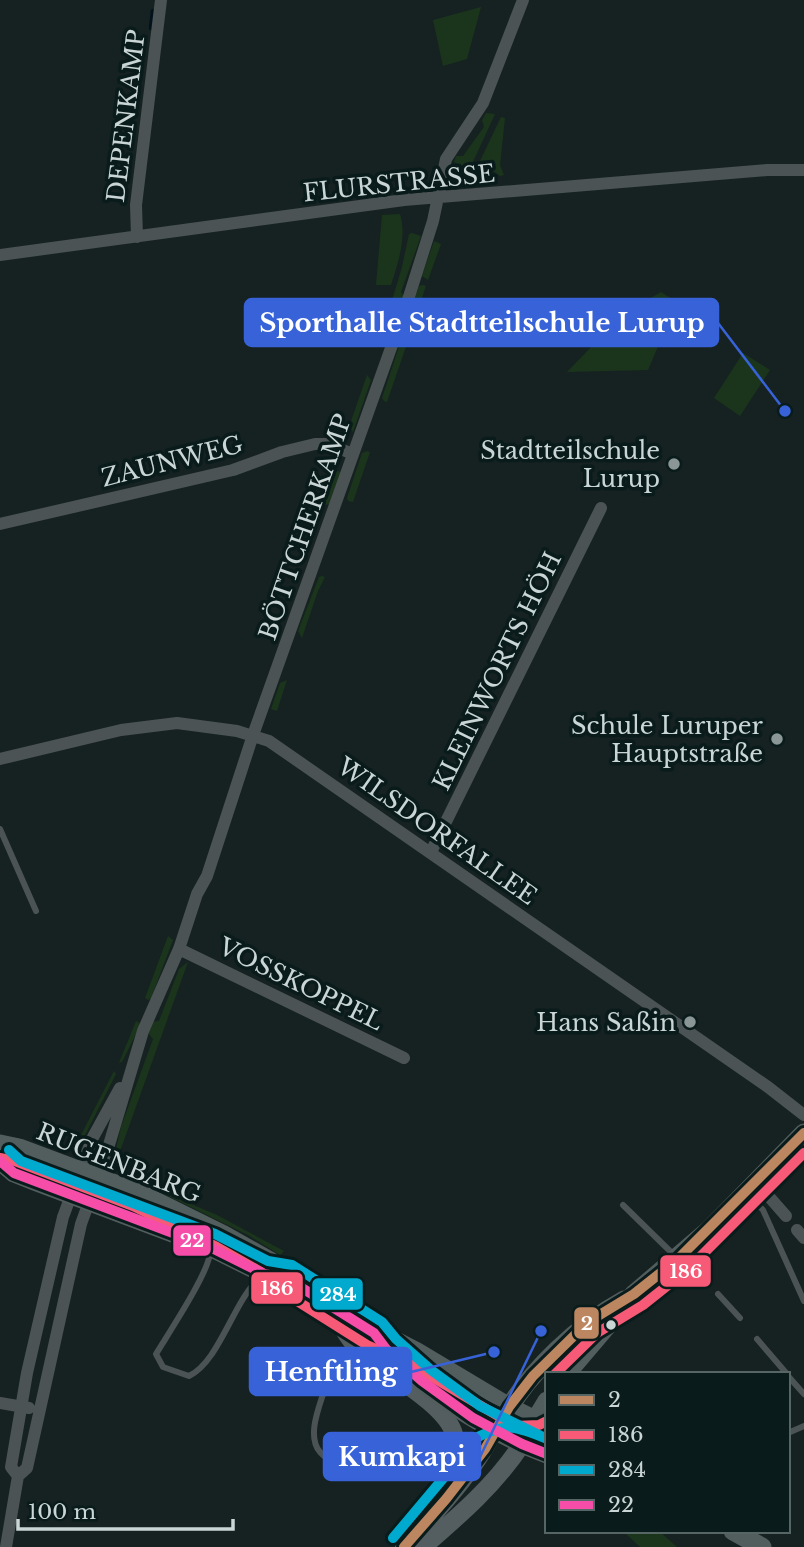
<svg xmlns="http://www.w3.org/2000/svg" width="804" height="1547" viewBox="0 0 804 1547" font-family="'Libre Baskerville',serif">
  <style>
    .green { fill: #1b351d }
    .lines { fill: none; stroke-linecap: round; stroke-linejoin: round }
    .stream { stroke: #02121d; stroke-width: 4.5 }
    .service { stroke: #4b5355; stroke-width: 6 }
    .minor { stroke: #4b5355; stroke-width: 12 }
    .secondary { stroke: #545e61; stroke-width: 18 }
    .primary { stroke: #525d5e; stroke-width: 19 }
    .bus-1-casing { stroke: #091c1b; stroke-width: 16 }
    .bus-2-casing { stroke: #091c1b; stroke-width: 16 }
    .bus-3-casing { stroke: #091c1b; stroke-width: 16 }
    .bus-4-casing { stroke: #091c1b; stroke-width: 16 }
    .bus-1 { stroke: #bb8660; stroke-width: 10 }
    .bus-2 { stroke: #f75a77; stroke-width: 10 }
    .bus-3 { stroke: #00a9ce; stroke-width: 10 }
    .bus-4 { stroke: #f54da8; stroke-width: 10 }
    .poi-dot { fill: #8b9696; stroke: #091c1b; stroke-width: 2.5 }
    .bus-dot { fill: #cad5d5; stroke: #091c1b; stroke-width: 2.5 }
    .labels { text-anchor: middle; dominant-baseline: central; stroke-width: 7; stroke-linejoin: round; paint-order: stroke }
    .street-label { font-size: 24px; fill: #cad5d5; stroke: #091c1b }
    .poi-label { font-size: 24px; fill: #cad5d5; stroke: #091c1b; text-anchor: end }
    .leader { fill: none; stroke: #3762d8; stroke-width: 2.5 }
    .callout-dot { fill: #3762d8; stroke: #091c1b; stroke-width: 2.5 }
    .callout { fill: #3762d8; stroke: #3762d8; stroke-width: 2.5 }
    .callout-label { font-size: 26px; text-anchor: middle; font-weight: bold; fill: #fff }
    .line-badge { stroke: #091c1b; stroke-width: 2.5 }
    .badge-label { font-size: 19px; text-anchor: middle; font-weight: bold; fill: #fff }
  </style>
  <rect width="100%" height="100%" fill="#162221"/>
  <path class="green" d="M 481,7 L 467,59 L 443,66 L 433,20 Z
    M 486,113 L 495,114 L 472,164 L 466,168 L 454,162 L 456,156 L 463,156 L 484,127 L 482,120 Z
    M 501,117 L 505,118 L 500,165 L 504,175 L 500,176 L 480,161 Z
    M 400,214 C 407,237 398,263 391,285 L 376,285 L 382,215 Z
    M 412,233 L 421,236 L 401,292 L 405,298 L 403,306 L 395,307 L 392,319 L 387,317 L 402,267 L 409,234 Z
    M 434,241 L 441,244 L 428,280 L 422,276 Z
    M 423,285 L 426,286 L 412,326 L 409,325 L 407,321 L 419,286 Z
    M 661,292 L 677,302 L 648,370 L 567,372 L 623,314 Z
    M 407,331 L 411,332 L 387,402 L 384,401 L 382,398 L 404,332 Z
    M 743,353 L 770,370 L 740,416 L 714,398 Z
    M 367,375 L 371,380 L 353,432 L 349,427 Z
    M 367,451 L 370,452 L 353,502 L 348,501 L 347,498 L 362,453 Z
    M 334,470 L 341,472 L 329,504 L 322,506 Z
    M 322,576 L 325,577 L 318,591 L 302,638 L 298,631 L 319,577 Z
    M 287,680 L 277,711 L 271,709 L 280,683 Z
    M 168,936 L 173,940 L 151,998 L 148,1000 L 145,998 Z
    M 188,962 L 119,1154 L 115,1153 L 121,1127 L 153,1039 L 148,1033 L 151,1022 L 159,1021 L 179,969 Z
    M 136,1021 L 141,1024 L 122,1062 L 119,1063 Z
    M 114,1071 L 116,1074 L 84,1137 L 81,1135 Z
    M 148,1186 L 217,1215 L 284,1251 L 280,1255 L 248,1235 Z
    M 433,1377 L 477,1403 L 474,1408 L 432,1378 Z
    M 623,1531 L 659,1531 L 677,1547 L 640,1547 Z"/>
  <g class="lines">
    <path class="stream" d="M 151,28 L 153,11"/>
    <path class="service" d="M 0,829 L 36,911
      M 749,1195 L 763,1210 L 804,1301
      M 623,1205 L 674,1255
      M 210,1252 C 210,1271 168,1334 156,1354 L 163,1367 L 189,1376 C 219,1362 233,1302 260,1277
      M 681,1257 L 707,1283
      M 718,1294 L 740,1318
      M 757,1339 L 787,1374
      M 788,1376 L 804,1394
      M 325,1388 C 320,1405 306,1436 320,1452 C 327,1460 337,1466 346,1473
      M 788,1433 L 804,1426"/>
    <path class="minor" d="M 137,237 L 136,205 L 161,0
      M 0,255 L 404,200 L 767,170 L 804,170
      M 0,524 L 233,470 L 282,452 L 315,444 L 328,444 L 353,454
      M 0,759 L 121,730 L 177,723 L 237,731 L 269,741 L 768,1087 L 804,1115
      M 431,852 L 601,508
      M 179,949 L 404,1058
      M 756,1182 L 786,1216
      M 797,1230 L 804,1238
      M 0,1403 L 29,1408
      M 18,1476 L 11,1467 L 27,1373 L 63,1217 L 92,1139 L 120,1088
      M 6,1547 L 18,1476 L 27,1468 L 81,1224 L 106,1155 L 143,1031 L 179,949 L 197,894 L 207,876 L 253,735 L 407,303 L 433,221 L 446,159 L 483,103 L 523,0"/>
    <path class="secondary" d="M 333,1307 C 340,1323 346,1337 359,1349 C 382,1370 443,1403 453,1431 C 460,1450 454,1471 452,1491
      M 404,1547 C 428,1521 494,1451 496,1419
      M 423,1547 C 460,1515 495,1485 522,1444"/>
    <path class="primary" d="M 0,1144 L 19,1148 L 139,1193 L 224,1235 L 270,1261 L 286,1278 L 374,1333 L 392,1339 L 417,1352 L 509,1407 L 547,1426
      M 0,1161 L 14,1173 L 34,1181 L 210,1247 L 264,1274 L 286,1278
      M 374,1334 C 412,1385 488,1432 547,1454
      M 566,1374 L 634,1294 L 710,1229 L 804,1133
      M 504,1416 C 530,1371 578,1325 624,1300
      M 529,1431 L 547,1401
      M 733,1531 L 762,1547"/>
    <defs>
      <path id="bus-1" d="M 404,1547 L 446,1499 L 485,1449 L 509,1407 L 533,1376 L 588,1322 L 634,1294 L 678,1259 L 804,1133"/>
      <path id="bus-2" d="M 0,1158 L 15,1161 L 133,1206 L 217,1247 L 261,1272 L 278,1289 L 367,1345 L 410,1364 L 515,1426 L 539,1425 L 547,1421
        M 555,1374 L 597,1333 L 643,1305 L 687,1270 L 804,1153"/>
      <path id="bus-3" d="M 9,1150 L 21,1161 L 215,1234 L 268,1261 L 292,1265 L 382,1322 L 396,1339 L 431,1370 L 480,1406 L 547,1439
        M 393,1538 L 478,1437 C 506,1422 518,1427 547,1439"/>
      <path id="bus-4" d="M 0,1161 L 14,1173 L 210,1247 L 264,1274 L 286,1278 L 374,1333 L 386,1349 L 422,1381 L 473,1418 L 522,1444 L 547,1454"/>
    </defs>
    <use href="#bus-1" class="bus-1-casing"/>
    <use href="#bus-2" class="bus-2-casing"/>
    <use href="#bus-3" class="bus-3-casing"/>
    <use href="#bus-4" class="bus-4-casing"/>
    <use href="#bus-1" class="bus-1"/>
    <use href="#bus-2" class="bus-2"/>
    <use href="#bus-3" class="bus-3"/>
    <use href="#bus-4" class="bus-4"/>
  </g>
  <g class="poi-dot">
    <circle cx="674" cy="464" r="7"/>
    <circle cx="777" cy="739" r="7"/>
    <circle cx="690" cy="1022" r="7"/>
  </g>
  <circle class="bus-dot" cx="611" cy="1325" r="6"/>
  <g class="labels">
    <g class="street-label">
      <text transform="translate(126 116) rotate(-83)">DEPENKAMP</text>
      <text transform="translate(399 183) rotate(-6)">FLURSTRASSE</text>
      <text transform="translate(172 461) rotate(-14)">ZAUNWEG</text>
      <text transform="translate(305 527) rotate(-71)">BÖTTCHERKAMP</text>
      <text transform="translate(497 671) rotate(-64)">KLEINWORTS HÖH</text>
      <text transform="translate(437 831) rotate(35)">WILSDORFALLEE</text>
      <text transform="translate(301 984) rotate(26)">VOSSKOPPEL</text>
      <text transform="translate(119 1163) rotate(22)">RUGENBARG</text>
    </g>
    <g class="poi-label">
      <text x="660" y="450">Stadtteilschule<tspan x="660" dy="28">Lurup</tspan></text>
      <text x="763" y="725">Schule Luruper<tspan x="763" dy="28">Hauptstraße</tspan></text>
      <text x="676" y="1022">Hans Saßin</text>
    </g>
  </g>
  <path class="leader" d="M785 411L718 323M494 1352L411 1372M541 1331L480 1457"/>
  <g class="callout-dot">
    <circle cx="785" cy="411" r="7"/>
    <circle cx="494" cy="1352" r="7"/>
    <circle cx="541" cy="1331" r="7"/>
  </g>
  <g class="callout">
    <rect x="245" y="299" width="473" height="47" rx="7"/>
    <rect x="250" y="1348" width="161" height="47" rx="7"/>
    <rect x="324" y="1433" width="156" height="47" rx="7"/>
  </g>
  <g class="callout-label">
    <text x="482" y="332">Sporthalle Stadtteilschule Lurup</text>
    <text x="331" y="1381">Henftling</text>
    <text x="402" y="1466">Kumkapi</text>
  </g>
  <g class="line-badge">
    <rect x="172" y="1224" width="40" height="33" rx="7" fill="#f54da8"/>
    <rect x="659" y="1254" width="53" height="34" rx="7" fill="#f75a77"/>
    <rect x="250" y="1271" width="54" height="34" rx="7" fill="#f75a77"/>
    <rect x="311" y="1277" width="53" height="34" rx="7" fill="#00a9ce"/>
    <rect x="573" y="1306" width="27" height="34" rx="7" fill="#bb8660"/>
  </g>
  <g class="badge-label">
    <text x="192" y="1247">22</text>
    <text x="686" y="1278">186</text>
    <text x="277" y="1295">186</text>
    <text x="338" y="1301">284</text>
    <text x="587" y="1330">2</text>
  </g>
  <rect x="545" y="1372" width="245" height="161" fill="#091c1b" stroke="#566665" stroke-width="2"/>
  <rect x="559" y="1395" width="35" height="10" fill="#bb8660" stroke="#566665" stroke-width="2"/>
  <text x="608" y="1407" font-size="21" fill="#cad5d5">2</text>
  <rect x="559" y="1430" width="35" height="10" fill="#f75a77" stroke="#566665" stroke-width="2"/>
  <text x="608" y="1442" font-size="21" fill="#cad5d5">186</text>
  <rect x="559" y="1465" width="35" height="10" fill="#00a9ce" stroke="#566665" stroke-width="2"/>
  <text x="608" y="1477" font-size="21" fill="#cad5d5">284</text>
  <rect x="559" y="1500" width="35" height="10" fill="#f54da8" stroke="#566665" stroke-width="2"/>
  <text x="608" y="1512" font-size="21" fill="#cad5d5">22</text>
  <path d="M18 1519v10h215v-10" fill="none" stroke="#cad5d5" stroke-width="3.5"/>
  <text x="28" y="1519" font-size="21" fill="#cad5d5" stroke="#091c1b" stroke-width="5" paint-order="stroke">100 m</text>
</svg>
